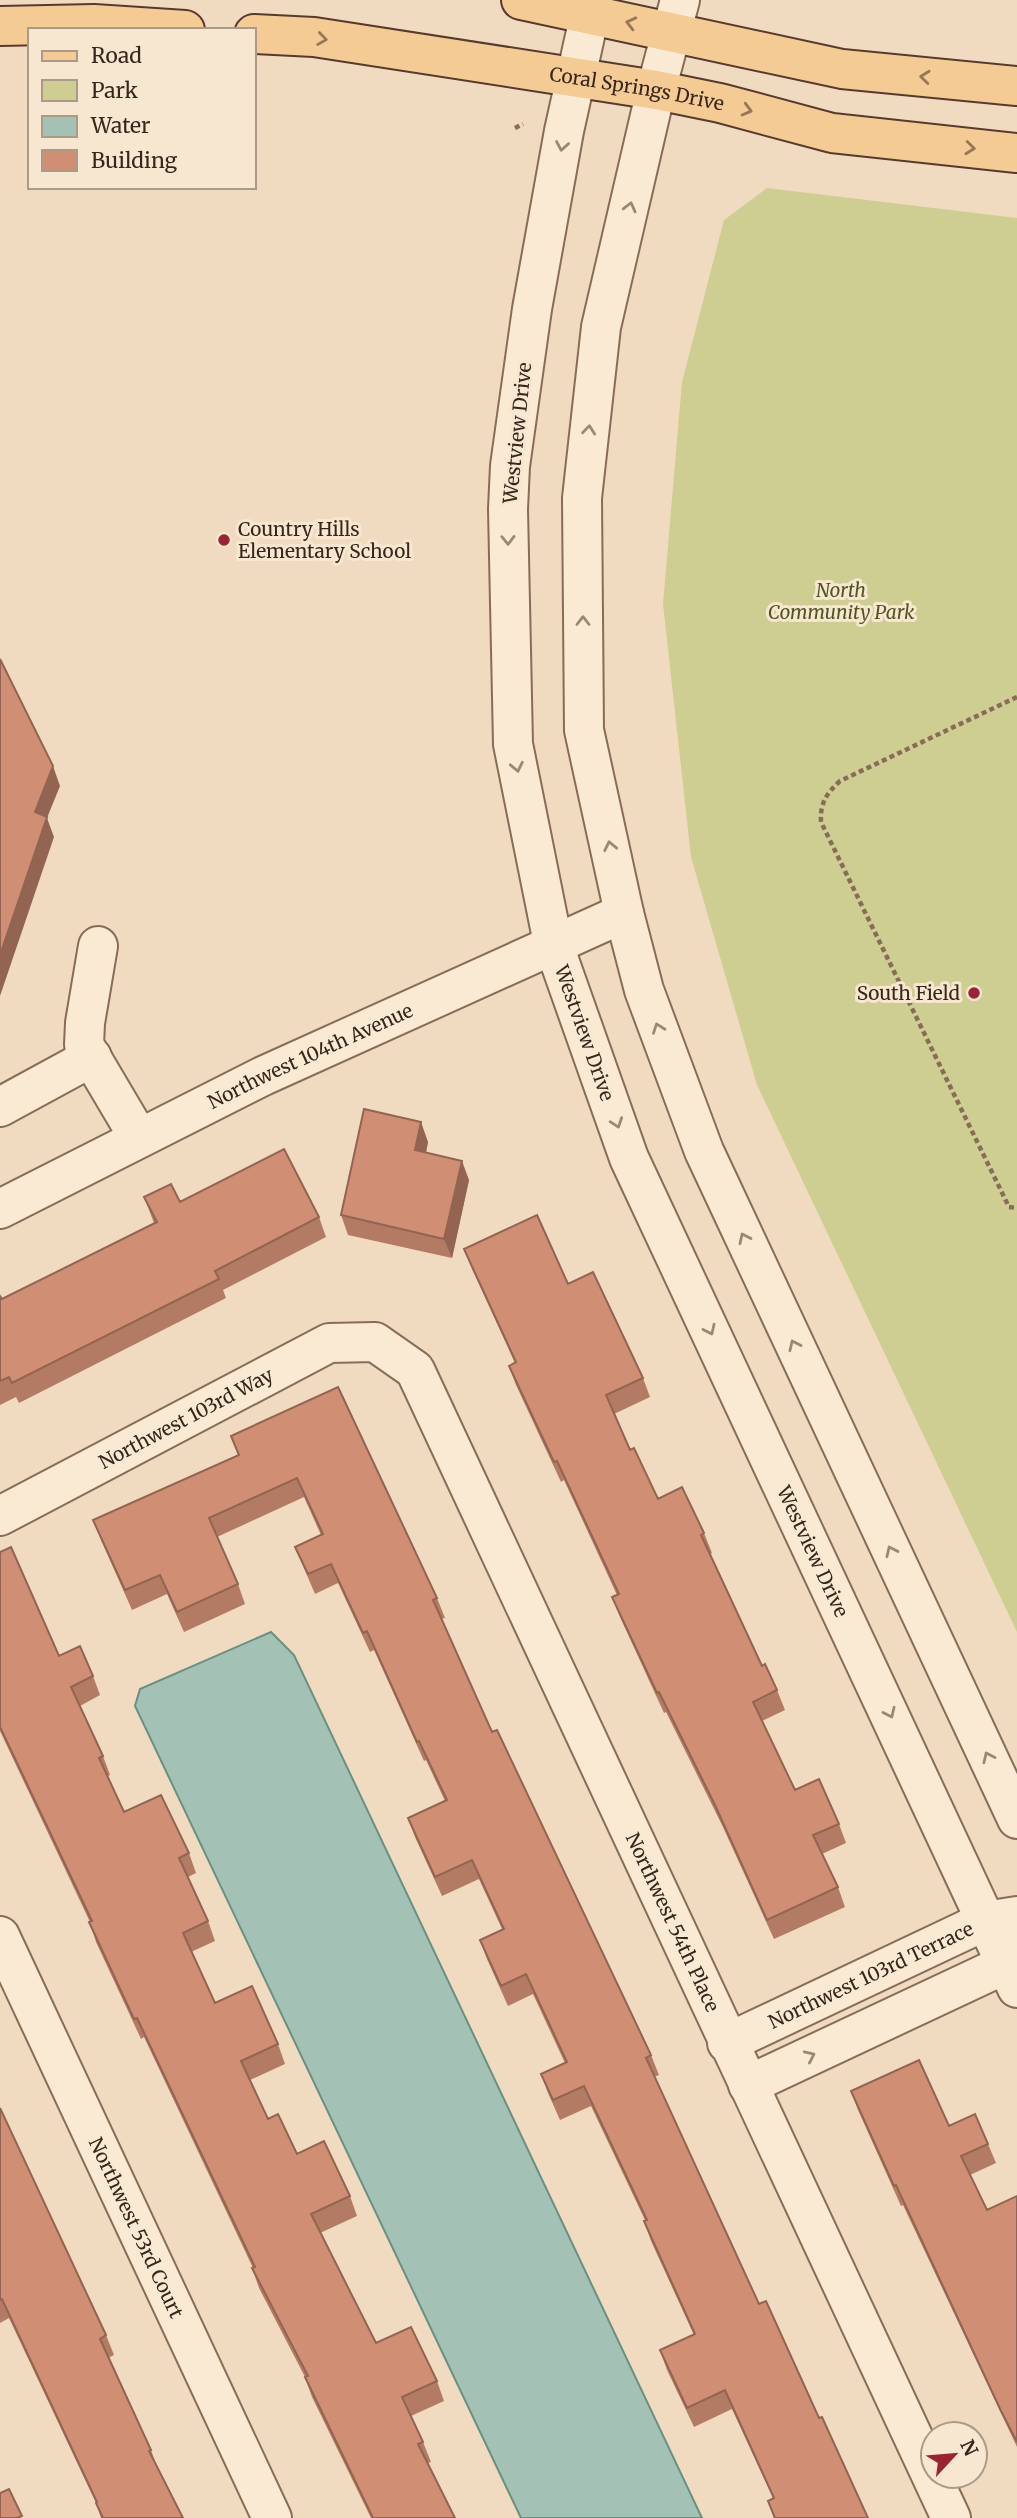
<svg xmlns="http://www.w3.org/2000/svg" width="1017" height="2518" viewBox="0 0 1017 2518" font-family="Merriweather,serif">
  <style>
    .green { fill: #cece93 }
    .water { fill: #a3c1b5; stroke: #6a9082; stroke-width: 2 }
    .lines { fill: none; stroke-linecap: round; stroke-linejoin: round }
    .minor-casing { stroke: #896c57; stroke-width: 42 }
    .major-casing { stroke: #573a2c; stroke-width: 42 }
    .path { stroke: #896c57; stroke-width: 4.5; stroke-dasharray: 5 3.5; stroke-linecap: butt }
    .minor { stroke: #faead3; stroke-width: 38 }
    .major { stroke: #f5cb95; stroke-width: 38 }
    .wall { fill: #b37b64 }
    .shaded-wall { fill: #926451 }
    .building { fill: #d08f74; stroke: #926451; stroke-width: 2 }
    .oneway { stroke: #967858 }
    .oneway2 { stroke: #998878 }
    .poi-dot { fill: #9b2434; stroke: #f7e7d0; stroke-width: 2.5 }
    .labels { text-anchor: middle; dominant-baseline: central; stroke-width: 6; stroke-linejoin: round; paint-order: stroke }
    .street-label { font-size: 19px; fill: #38261c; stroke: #f7e7d0 }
    .poi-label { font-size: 19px; fill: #38261c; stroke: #f7e7d0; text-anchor: start }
    .park-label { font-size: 19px; font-style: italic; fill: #4f5622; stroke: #f7e7d0 }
  </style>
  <rect width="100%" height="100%" fill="#f0dbc0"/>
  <path class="green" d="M 767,188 L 1017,218 L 1017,1632 L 757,1085 L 691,857 L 663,604 L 682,382 L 724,220 Z"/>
  <path class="water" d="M 271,1632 L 294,1655 L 702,2518 L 521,2518 L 135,1706 L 140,1689 Z"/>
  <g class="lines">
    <defs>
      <g id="minor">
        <path id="s1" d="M 593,0 L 564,131 L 532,309 L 510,466 L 508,509 L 513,744 L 553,943 L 629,1158 L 1017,1988"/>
        <path d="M 680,0 L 656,90 L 601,327 L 582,498 L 584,730 L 624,913 L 644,990 L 704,1151 L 1017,1819"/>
        <path d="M 98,946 L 85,1023 L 84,1045 L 139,1138"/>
        <path d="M 0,1107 L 92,1057"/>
        <path id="s2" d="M 0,1209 L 263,1076 L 624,913"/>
        <path id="s3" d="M 0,1516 L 329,1343 L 375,1342 L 415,1370 L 951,2518"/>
        <path id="s4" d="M 0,1936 L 272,2518"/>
        <path id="s5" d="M 727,2043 L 985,1921 L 1017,1916"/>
        <path d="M 748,2085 L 1006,1964 L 1017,1952"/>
      </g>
      <g id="major">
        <path d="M 521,0 L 842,69 L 1017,86"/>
        <path d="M 0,26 L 94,24 L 185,30"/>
        <path id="s6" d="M 254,34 L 314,37 L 656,90 L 720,103 L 832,133 L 1017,153"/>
      </g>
    </defs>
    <use href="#minor" class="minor-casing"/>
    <use href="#major" class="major-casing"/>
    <path class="path" d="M 515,128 L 523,124
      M 1017,697 L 840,781 C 826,794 820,803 821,822 L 1009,1207 L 1017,1208"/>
    <use href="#minor" class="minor"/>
    <use href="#major" class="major"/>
  </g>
  <path class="wall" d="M 428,1142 L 426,1153 L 469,1180 L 452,1258 L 348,1235 L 341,1215 Z
    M 144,1197 L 319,1217 L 326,1237 L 223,1290 L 226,1298 L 19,1403 L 16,1397 L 0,1405 L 0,1296 L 2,1299 L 154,1223 Z
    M 464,1249 L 568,1284 L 643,1378 L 650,1397 L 614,1414 L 630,1450 L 658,1499 L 704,1533 L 712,1553 L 710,1554 L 762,1666 L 777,1690 L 785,1710 L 762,1721 L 795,1790 L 839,1824 L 846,1843 L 822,1854 L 838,1887 L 845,1907 L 774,1939 L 722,1825 L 666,1712 L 664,1713 L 620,1617 L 612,1597 L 617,1595 L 564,1480 L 561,1482 L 516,1385 L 509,1366 L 515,1363 L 472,1269 Z
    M 338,1387 L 437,1598 L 445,1618 L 441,1619 L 492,1732 L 651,2055 L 659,2075 L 654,2077 L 759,2304 L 819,2418 L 868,2518 L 774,2518 L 768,2501 L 773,2498 L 732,2409 L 694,2427 L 667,2370 L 660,2350 L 694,2335 L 651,2241 L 644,2221 L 645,2220 L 591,2106 L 560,2120 L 548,2093 L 541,2074 L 565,2063 L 533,1994 L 508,2006 L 487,1959 L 480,1940 L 502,1929 L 479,1879 L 442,1896 L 415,1837 L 408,1818 L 445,1801 L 426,1760 L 424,1761 L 374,1650 L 370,1652 L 338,1583 L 315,1594 L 303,1566 L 295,1547 L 321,1535 L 304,1497 L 217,1537 L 238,1584 L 245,1604 L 184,1632 L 167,1594 L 132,1610 L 101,1540 L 93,1520 L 238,1455 L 231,1436 Z
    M 0,1552 L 59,1656 L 93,1676 L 100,1695 L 80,1706 L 103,1756 L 110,1775 L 108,1776 L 124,1812 L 189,1853 L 196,1873 L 188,1877 L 208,1921 L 215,1941 L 191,1952 L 215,2003 L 278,2044 L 285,2064 L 250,2080 L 268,2119 L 297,2154 L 350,2196 L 357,2216 L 320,2233 L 376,2343 L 437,2381 L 444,2401 L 411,2416 L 423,2442 L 431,2462 L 428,2463 L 455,2518 L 371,2518 L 312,2397 L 305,2377 L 259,2288 L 252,2268 L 253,2268 L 144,2037 L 141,2039 L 96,1942 L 90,1922 L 0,1731 Z
    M 851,2091 L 949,2126 L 988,2144 L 996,2163 L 970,2175 L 987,2210 L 1017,2196 L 1017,2447 L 903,2205 L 901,2206 L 858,2110 Z
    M 0,2108 L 106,2335 L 114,2355 L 108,2358 L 151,2450 L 158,2470 L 183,2518 L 101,2518 L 96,2503 L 9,2318 L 0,2323 Z"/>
  <path class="shaded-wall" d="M 53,766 L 60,786 L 47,818 L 54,837 L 0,996 L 0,955 L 35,812 Z
    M 421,1122 L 428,1142 L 422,1170 L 415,1150 Z
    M 462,1161 L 469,1180 L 452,1258 L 444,1239 Z"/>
  <path class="building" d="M 0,659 L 53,766 L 35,812 L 47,817 L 0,955 Z
    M 364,1109 L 421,1122 L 415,1150 L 462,1161 L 444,1239 L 341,1215 Z
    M 284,1149 L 319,1217 L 215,1271 L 219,1279 L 12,1383 L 9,1377 L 0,1381 L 0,1296 L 2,1299 L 157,1222 L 144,1197 L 171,1184 L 180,1202 Z
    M 537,1215 L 568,1284 L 593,1272 L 643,1378 L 606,1395 L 630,1450 L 634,1448 L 658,1499 L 682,1487 L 704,1533 L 701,1535 L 762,1666 L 765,1664 L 777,1690 L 753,1702 L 795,1790 L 819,1779 L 839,1824 L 813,1835 L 838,1887 L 767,1920 L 715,1805 L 659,1692 L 657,1693 L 612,1597 L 619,1594 L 557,1461 L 554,1462 L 509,1366 L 516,1362 L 464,1249 Z
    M 338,1387 L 437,1598 L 433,1600 L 492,1732 L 497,1730 L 651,2055 L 646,2058 L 759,2304 L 766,2301 L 819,2418 L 822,2417 L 868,2518 L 775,2518 L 768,2501 L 774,2498 L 725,2390 L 687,2408 L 660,2350 L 695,2334 L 644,2221 L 647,2220 L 584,2086 L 553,2100 L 541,2074 L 567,2062 L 526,1974 L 501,1986 L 480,1940 L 504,1929 L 472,1860 L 435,1877 L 408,1818 L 447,1800 L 419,1741 L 417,1742 L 367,1631 L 363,1633 L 331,1564 L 308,1574 L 295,1547 L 323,1534 L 297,1478 L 209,1518 L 238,1584 L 177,1612 L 160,1575 L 125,1590 L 93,1520 L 239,1455 L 231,1436 Z
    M 11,1547 L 59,1656 L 80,1646 L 93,1676 L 71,1687 L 103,1756 L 99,1758 L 124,1812 L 161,1795 L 189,1853 L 179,1858 L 208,1921 L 183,1933 L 215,2003 L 252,1986 L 278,2044 L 241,2061 L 268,2119 L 278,2114 L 297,2154 L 324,2141 L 350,2196 L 311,2214 L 376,2343 L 411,2327 L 437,2381 L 402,2397 L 423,2442 L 418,2444 L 455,2518 L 373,2518 L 305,2377 L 308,2376 L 252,2268 L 255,2267 L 137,2018 L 134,2019 L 89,1922 L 92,1921 L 0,1727 L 0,1552 Z
    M 919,2060 L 949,2126 L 975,2114 L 988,2144 L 961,2156 L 987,2210 L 1017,2196 L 1017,2442 L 1001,2411 L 896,2185 L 894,2186 L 851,2091 Z
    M 0,2108 L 106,2335 L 100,2339 L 151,2450 L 149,2451 L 183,2518 L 103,2518 L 96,2503 L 97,2502 L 2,2299 L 0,2300 Z
    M 9,2489 L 22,2516 L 17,2518 L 0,2518 L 0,2493 Z"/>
  <defs><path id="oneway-chevron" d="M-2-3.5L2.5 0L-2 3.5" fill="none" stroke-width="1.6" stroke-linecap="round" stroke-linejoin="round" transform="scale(1.75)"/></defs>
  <g class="oneway">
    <use href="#oneway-chevron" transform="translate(631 23) rotate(-166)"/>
    <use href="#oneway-chevron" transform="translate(322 39) rotate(8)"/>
    <use href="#oneway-chevron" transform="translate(925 77) rotate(-174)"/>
    <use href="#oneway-chevron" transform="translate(747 110) rotate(15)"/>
    <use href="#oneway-chevron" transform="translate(970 148) rotate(6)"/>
  </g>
  <g class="oneway2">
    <use href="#oneway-chevron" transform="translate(562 146) rotate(100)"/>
    <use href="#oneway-chevron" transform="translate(630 207) rotate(-76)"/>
    <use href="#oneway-chevron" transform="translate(589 430) rotate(-84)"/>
    <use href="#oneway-chevron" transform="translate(508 540) rotate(89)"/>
    <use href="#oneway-chevron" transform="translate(583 621) rotate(-90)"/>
    <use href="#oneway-chevron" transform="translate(517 767) rotate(78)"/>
    <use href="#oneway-chevron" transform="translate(610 846) rotate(-102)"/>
    <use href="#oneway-chevron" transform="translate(658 1028) rotate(-110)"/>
    <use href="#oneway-chevron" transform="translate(617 1123) rotate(71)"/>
    <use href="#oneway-chevron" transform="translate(744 1238) rotate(-115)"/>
    <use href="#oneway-chevron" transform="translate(710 1330) rotate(65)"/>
    <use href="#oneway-chevron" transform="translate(794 1345) rotate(-115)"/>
    <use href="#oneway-chevron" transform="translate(891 1551) rotate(-115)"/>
    <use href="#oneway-chevron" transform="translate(890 1713) rotate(65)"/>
    <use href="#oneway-chevron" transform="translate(988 1757) rotate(-115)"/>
    <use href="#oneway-chevron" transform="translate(810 2056) rotate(-25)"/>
  </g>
  <g class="poi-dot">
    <circle cx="224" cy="540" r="7"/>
    <circle cx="974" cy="993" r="7"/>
  </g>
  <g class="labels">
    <g class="street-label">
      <text stroke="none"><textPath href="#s6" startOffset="387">Coral Springs Drive</textPath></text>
      <text transform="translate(517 433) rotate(-84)">Westview Drive</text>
      <text stroke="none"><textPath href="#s1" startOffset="1050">Westview Drive</textPath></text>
      <text stroke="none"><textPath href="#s2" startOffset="346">Northwest 104th Avenue</textPath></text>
      <text stroke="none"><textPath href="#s3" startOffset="210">Northwest 103rd Way</textPath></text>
      <text stroke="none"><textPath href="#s1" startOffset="1617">Westview Drive</textPath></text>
      <text stroke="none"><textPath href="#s3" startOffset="1076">Northwest 54th Place</textPath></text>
      <text stroke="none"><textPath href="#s5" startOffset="159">Northwest 103rd Terrace</textPath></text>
      <text stroke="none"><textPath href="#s4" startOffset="322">Northwest 53rd Court</textPath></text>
    </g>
    <g class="poi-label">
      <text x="238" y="529">Country Hills<tspan x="238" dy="22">Elementary School</tspan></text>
      <text x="960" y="993" text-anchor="end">South Field</text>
    </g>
    <g class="park-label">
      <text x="841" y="590">North<tspan x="841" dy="22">Community Park</tspan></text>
    </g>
  </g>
  <rect x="28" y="28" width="228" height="161" fill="#f7e7d0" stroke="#ab9a88" stroke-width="2"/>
  <rect x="42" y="51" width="35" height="10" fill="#f5cb95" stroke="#ab9a88" stroke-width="2"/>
  <text x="91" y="63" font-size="21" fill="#38261c">Road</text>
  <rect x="42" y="80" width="35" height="21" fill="#cece93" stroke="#ab9a88" stroke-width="2"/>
  <text x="91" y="98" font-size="21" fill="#38261c">Park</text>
  <rect x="42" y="116" width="35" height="21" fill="#a3c1b5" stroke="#ab9a88" stroke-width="2"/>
  <text x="91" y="133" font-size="21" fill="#38261c">Water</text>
  <rect x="42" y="150" width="35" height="21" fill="#d08f74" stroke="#ab9a88" stroke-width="2"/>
  <text x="91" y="168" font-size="21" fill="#38261c">Building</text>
  <g transform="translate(954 2455) rotate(64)"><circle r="33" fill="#f7e7d0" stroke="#ab9a88" stroke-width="2"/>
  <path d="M0-5L12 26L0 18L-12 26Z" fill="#9b2434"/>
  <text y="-10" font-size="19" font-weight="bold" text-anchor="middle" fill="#38261c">N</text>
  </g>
</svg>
